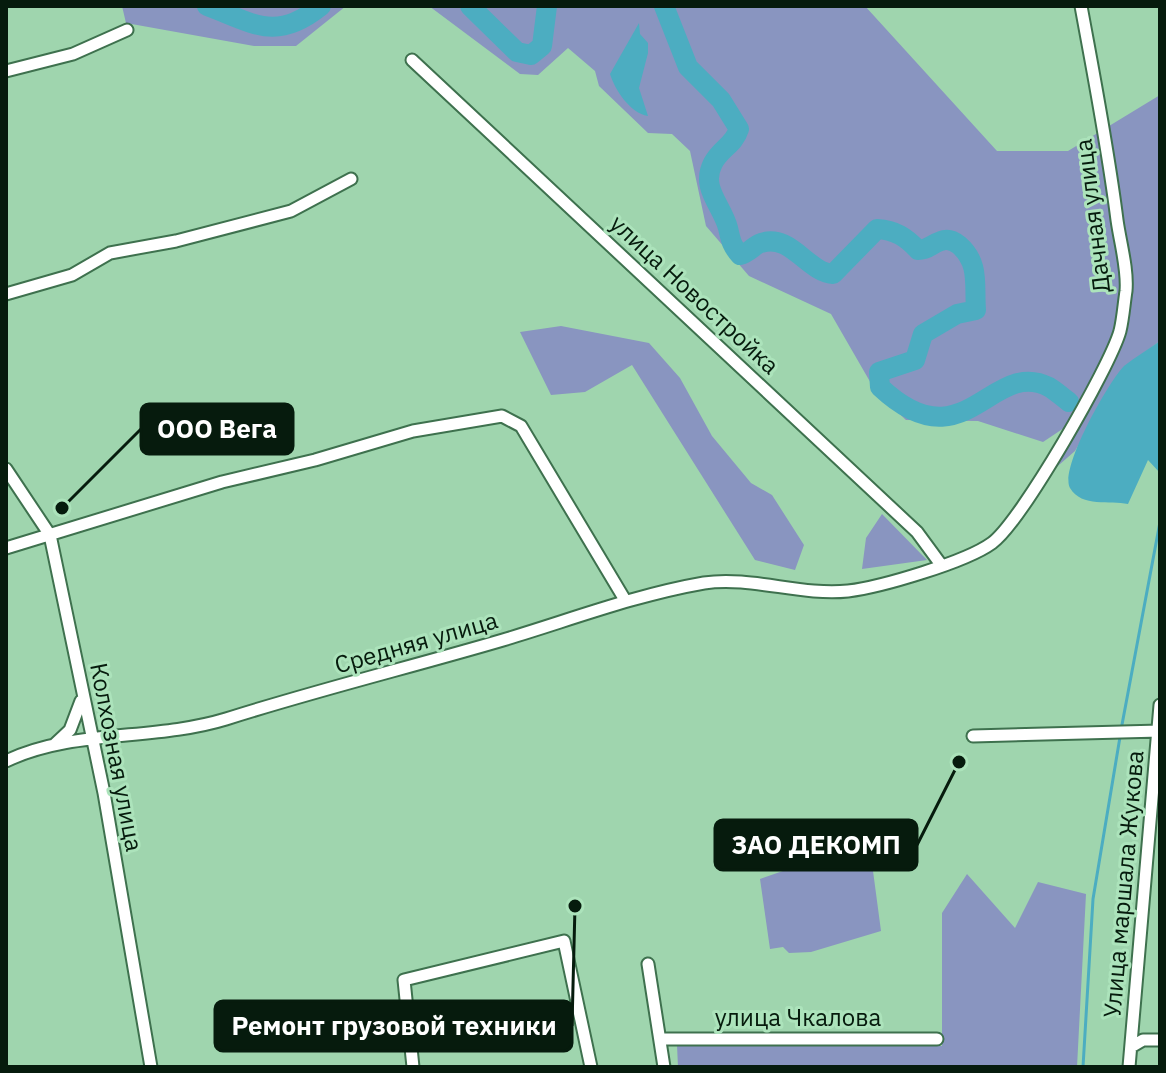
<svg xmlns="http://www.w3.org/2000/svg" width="1166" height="1073" viewBox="0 0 1166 1073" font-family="'IBM Plex Sans',sans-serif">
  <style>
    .green { fill: #8995c0 }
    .water { fill: #4cadc1 }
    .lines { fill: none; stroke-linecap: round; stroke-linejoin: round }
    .stream { stroke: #4cadc1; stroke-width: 3 }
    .river { stroke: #4cadc1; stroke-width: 20 }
    .minor-casing { stroke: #3e714e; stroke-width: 15 }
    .minor { stroke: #fff; stroke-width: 11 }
    .labels { text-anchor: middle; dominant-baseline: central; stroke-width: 6; stroke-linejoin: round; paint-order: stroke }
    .street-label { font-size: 24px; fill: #061b0d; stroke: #ace3bb }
    .leader { fill: none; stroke: #061b0d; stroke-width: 3 }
    .callout-dot { fill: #061b0d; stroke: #ace3bb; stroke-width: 3 }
    .callout { fill: #061b0d; stroke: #061b0d; stroke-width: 3 }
    .callout-label { font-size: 26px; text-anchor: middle; font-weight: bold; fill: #fff }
  </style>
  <rect width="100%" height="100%" fill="#9fd5ae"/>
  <path class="green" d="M 122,6 L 346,6 L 296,46 L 254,46 L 126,23 Z
    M 429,6 L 865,6 L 997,151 L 1068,151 L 1160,95 L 1160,341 L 1123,368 L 1075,451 L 1052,471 L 1114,363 L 1096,370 L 1067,426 L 1043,442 L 978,421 L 906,420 L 876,392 L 831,314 L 749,276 L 706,226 L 690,151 L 672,134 L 648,133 L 599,86 L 595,71 L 568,48 L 538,75 L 520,74 Z
    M 561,326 L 649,343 L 680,378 L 712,436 L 751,483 L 772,495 L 804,545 L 795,570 L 755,560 L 632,365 L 585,392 L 551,395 L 520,332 Z
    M 882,514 L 927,560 L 862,569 L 866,538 Z
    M 869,841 L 881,931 L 811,952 L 789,953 L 783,947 L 770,949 L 760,879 Z
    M 967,874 L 1015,928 L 1038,882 L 1086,894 L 1077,1067 L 678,1067 L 677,1045 L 942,1046 L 942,913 Z"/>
  <path class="water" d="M 639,23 L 640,34 L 648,43 L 648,53 L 639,88 L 648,116 C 630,113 615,90 610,74 Z
    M 1160,341 L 1160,473 L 1148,460 L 1128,504 C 1110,500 1082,508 1070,488 C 1059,469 1109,381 1124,366 C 1135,357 1149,349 1160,341 Z"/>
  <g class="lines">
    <path class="stream" d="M 1121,730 L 1160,522
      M 1083,1067 L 1093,899 L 1120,737"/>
    <path class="river" d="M 207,6 C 255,24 276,42 321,6
      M 470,6 L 517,52 L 531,55 L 542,46 L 547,6
      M 664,6 L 688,67 L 721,100 L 739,129 C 734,145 721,148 713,163 C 700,188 722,205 728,228 C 731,240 731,245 740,255 C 749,253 754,245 761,243 C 791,233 807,272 833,274 L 877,229 C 895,230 906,237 918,250 C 929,250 931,244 941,241 C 948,238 954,241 959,245 C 980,263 974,285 976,310 L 957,314 L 923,334 L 915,360 L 879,372 L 880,387 C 965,467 991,357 1049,387 C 1056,391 1062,397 1069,402"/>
    <defs>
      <path id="minor" d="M 412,60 L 917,532 L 942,566
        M 6,71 L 73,54 L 127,30
        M 6,294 L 72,275 L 110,253 L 176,241 L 291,211 L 351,179
        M 6,469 L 50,535 L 104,793 L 151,1067
        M 6,548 L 222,482 L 315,460 L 413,431 L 502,416 L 521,426 L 625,600
        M 973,736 L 1160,731
        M 54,745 L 70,730 L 81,701
        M 6,761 C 73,729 154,741 226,719 C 317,690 411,667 503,640 C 570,620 635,595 704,583 C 751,576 801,596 848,591 C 881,587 966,562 992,543 C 1021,522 1110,367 1120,331 C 1123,319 1124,304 1126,291 C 1128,269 1120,242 1117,220 C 1108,148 1094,77 1081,6
        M 648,964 L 664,1067
        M 660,1039 L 937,1039
        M 1131,1047 L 1143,1040 L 1160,1040
        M 413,1067 L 404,980 L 564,941 L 591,1067
        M 1129,1067 L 1160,705"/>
    </defs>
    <use href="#minor" class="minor-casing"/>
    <use href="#minor" class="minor"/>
  </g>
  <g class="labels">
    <g class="street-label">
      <text transform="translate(1092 216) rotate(-97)">Дачная улица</text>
      <text transform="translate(695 294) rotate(43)">улица Новостройка</text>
      <text transform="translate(416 642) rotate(-16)">Средняя улица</text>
      <text transform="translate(117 757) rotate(79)">Колхозная улица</text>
      <text transform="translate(1123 884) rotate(-85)">Улица маршала Жукова</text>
      <text x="798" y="1017">улица Чкалова</text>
    </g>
  </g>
  <path class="leader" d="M62 508L141 429M959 762L917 845M575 906L572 1026"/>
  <g class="callout-dot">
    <circle cx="62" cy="508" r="8"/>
    <circle cx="959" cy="762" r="8"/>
    <circle cx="575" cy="906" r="8"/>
  </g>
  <g class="callout">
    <rect x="141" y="404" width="152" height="50" rx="8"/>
    <rect x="715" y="820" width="202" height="50" rx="8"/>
    <rect x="215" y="1001" width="357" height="50" rx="8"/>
  </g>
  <g class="callout-label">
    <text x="217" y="438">ООО Вега</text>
    <text x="816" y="854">ЗАО ДЕКОМП</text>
    <text x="394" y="1035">Ремонт грузовой техники</text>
  </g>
  <rect width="1166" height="1073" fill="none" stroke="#061b0d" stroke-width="16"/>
</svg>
